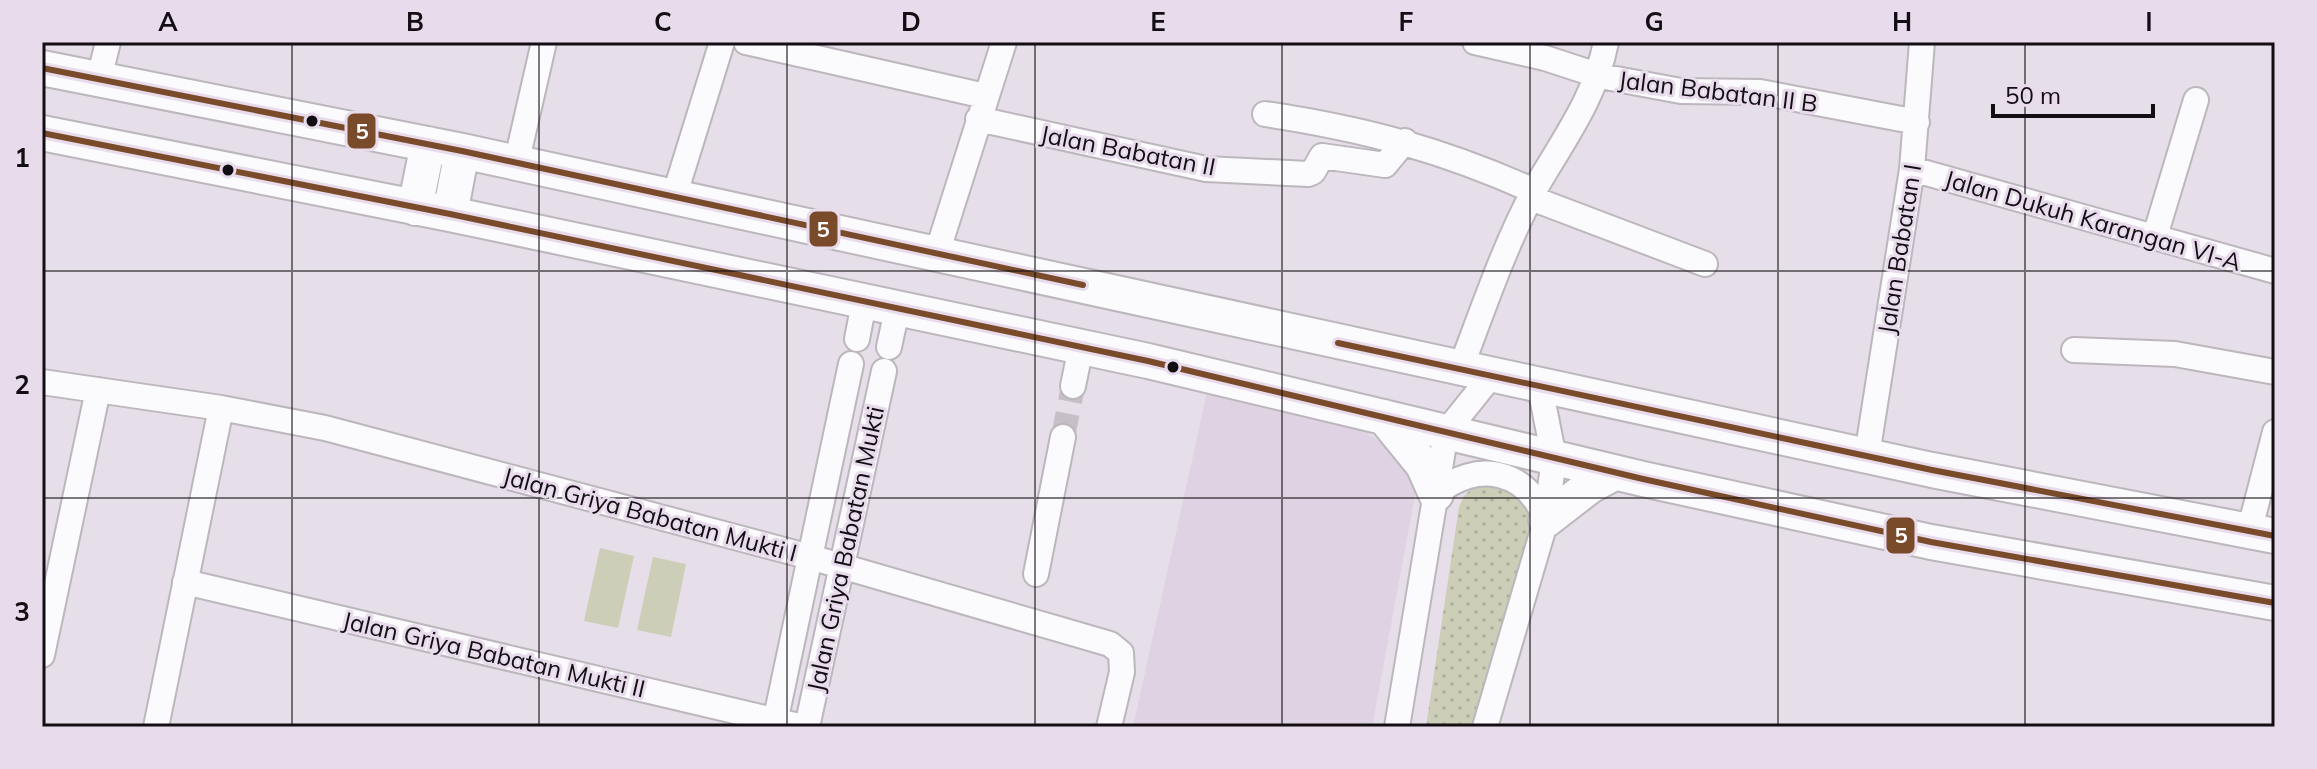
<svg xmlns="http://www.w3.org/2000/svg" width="2317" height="769" viewBox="0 0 2317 769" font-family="Mulish,sans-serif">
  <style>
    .built { fill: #dfd2e2 }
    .park { fill: url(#park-dots) }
    .garden { fill: #ccceb7 }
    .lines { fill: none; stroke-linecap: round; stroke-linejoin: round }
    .minor-tunnel { stroke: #c6bfc8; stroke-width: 24; stroke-dasharray: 24 12; stroke-linecap: butt }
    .minor-casing { stroke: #bcb6bd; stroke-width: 28 }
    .secondary-casing { stroke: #bcb6bd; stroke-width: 38 }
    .minor { stroke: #fbfafc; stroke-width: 24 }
    .secondary { stroke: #fbfafc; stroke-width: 34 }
    .bus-1-casing { stroke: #e8dbeb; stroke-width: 12 }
    .bus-1 { stroke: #7a4b2a; stroke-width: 6 }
    .grid { fill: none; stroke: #120e13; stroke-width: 2; stroke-opacity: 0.55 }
    .bus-dot { fill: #120e13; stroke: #e8dbeb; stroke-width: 3 }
    .labels { text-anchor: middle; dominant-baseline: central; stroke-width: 6; stroke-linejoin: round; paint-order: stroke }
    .street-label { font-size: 24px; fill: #120e13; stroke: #e8dbeb }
    .line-badge { stroke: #e8dbeb; stroke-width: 3 }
    .badge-label { font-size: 22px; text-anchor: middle; font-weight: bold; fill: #fff }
    .neatline { fill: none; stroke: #120e13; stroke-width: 3 }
    .grid-label { font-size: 26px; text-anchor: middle; font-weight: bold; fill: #120e13 }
  </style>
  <defs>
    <pattern id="park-dots" width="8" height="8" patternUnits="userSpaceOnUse" patternTransform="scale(2)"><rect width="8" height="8" fill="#ccceb7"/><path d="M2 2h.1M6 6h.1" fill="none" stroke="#aeb09c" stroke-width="1.8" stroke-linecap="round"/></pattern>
  </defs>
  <rect width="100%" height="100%" fill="#e6dee8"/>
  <path class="built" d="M 1207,393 L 1360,429 L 1400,454 L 1418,479 L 1372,727 L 1133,727 Z"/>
  <path class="park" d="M 1481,480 L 1515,483 L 1534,519 L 1472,727 L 1426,727 L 1459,507 L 1464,496 Z"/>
  <path class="garden" d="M 600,548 L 634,556 L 618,628 L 584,621 Z
    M 653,557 L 686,564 L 671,637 L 637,630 Z"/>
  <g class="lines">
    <path class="minor-tunnel" d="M 1063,437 L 1073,386"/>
    <defs>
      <path id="minor" d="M 746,42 L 985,96
        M 1475,42 L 1545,58 L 1600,76 L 1681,91 L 1760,92 L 1917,122
        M 99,79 L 108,42
        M 1265,114 C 1365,129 1443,150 1534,191
        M 978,119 L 1206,169 L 1308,174 L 1313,172 L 1322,156 L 1385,165 L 1405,141
        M 516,164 L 544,42
        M 1912,169 L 2275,271
        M 674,197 L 722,42
        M 1531,198 L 1705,264
        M 2155,236 L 2196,100
        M 937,253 L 1004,42
        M 857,339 L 864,303
        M 889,347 L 897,310
        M 2074,350 L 2175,354 L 2275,372
        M 1460,370 C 1482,312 1505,244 1535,189 C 1563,140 1595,99 1606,42
        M 42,382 L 221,408 L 325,428 L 810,557 L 1110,644 L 1121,653 L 1122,672 L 1109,727
        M 1073,386 L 1081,347
        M 1867,455 L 1912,169 L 1922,42
        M 1436,494 C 1477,459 1527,470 1546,520
        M 2249,532 L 2275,432
        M 1036,574 L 1063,437
        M 185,582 L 803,727
        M 42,655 L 98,390
        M 156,727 L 221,408
        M 774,727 L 851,364
        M 807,727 L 884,371
        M 1397,727 L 1446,432 L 1491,376
        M 1485,727 L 1546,520 L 1554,458 L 1540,387"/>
      <path id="secondary" d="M 42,68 L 462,151 L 1932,470 L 2275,536
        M 42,133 L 450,214 L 1148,361 L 1643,479 L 1931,542 L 2275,603
        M 415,208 L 428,144
        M 450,214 L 462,151
        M 1384,417 L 1423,465 L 1436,494
        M 1546,520 L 1590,486 L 1614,473"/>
    </defs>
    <use href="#minor" class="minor-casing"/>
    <use href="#secondary" class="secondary-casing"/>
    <use href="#minor" class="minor"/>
    <use href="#secondary" class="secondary"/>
    <defs>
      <path id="bus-1" d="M 42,68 L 462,151 L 1083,285
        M 42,133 L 450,214 L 1148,361 L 1643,479 L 1931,542 L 2275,603
        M 1338,343 L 1932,470 L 2275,536"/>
    </defs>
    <use href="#bus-1" class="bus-1-casing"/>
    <use href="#bus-1" class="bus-1"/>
  </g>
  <path class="grid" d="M 292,42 L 292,727M 539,42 L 539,727M 787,42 L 787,727M 1035,42 L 1035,727M 1282,42 L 1282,727M 1530,42 L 1530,727M 1778,42 L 1778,727M 2025,42 L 2025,727M 42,271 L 2275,271M 42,498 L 2275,498"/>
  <g class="bus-dot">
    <circle cx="312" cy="121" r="7"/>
    <circle cx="228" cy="170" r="7"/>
    <circle cx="1173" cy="367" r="7"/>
  </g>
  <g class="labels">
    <g class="street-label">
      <text transform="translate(1718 91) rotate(7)">Jalan Babatan II B</text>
      <text transform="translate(1128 150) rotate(11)">Jalan Babatan II</text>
      <text transform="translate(2093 220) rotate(16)">Jalan Dukuh Karangan VI-A</text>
      <text transform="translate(1899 249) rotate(-81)">Jalan Babatan I</text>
      <text transform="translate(650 514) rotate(15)">Jalan Griya Babatan Mukti I</text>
      <text transform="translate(845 549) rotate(-78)">Jalan Griya Babatan Mukti</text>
      <text transform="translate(494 654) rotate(13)">Jalan Griya Babatan Mukti II</text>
    </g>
  </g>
  <g class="line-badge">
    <rect x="346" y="112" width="31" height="38" rx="8" fill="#7a4b2a"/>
    <rect x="808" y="210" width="31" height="38" rx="8" fill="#7a4b2a"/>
    <rect x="1885" y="516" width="31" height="39" rx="8" fill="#7a4b2a"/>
  </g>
  <g class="badge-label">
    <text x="362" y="139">5</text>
    <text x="823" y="237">5</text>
    <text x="1901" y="543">5</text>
  </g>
  <rect width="2317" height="769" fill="none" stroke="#e8dbeb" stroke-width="88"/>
  <path d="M1993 104v12h160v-12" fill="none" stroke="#120e13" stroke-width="4"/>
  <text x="2005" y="104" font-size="24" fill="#120e13" stroke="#e8dbeb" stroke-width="6" paint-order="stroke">50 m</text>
  <rect x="44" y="44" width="2229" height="681" class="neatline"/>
  <g class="grid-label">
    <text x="168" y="31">A</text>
    <text x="415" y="31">B</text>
    <text x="663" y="31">C</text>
    <text x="911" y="31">D</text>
    <text x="1158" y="31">E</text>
    <text x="1406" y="31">F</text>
    <text x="1654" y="31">G</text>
    <text x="1902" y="31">H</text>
    <text x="2149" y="31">I</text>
    <text x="22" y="167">1</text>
    <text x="22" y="394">2</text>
    <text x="22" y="621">3</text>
  </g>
</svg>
